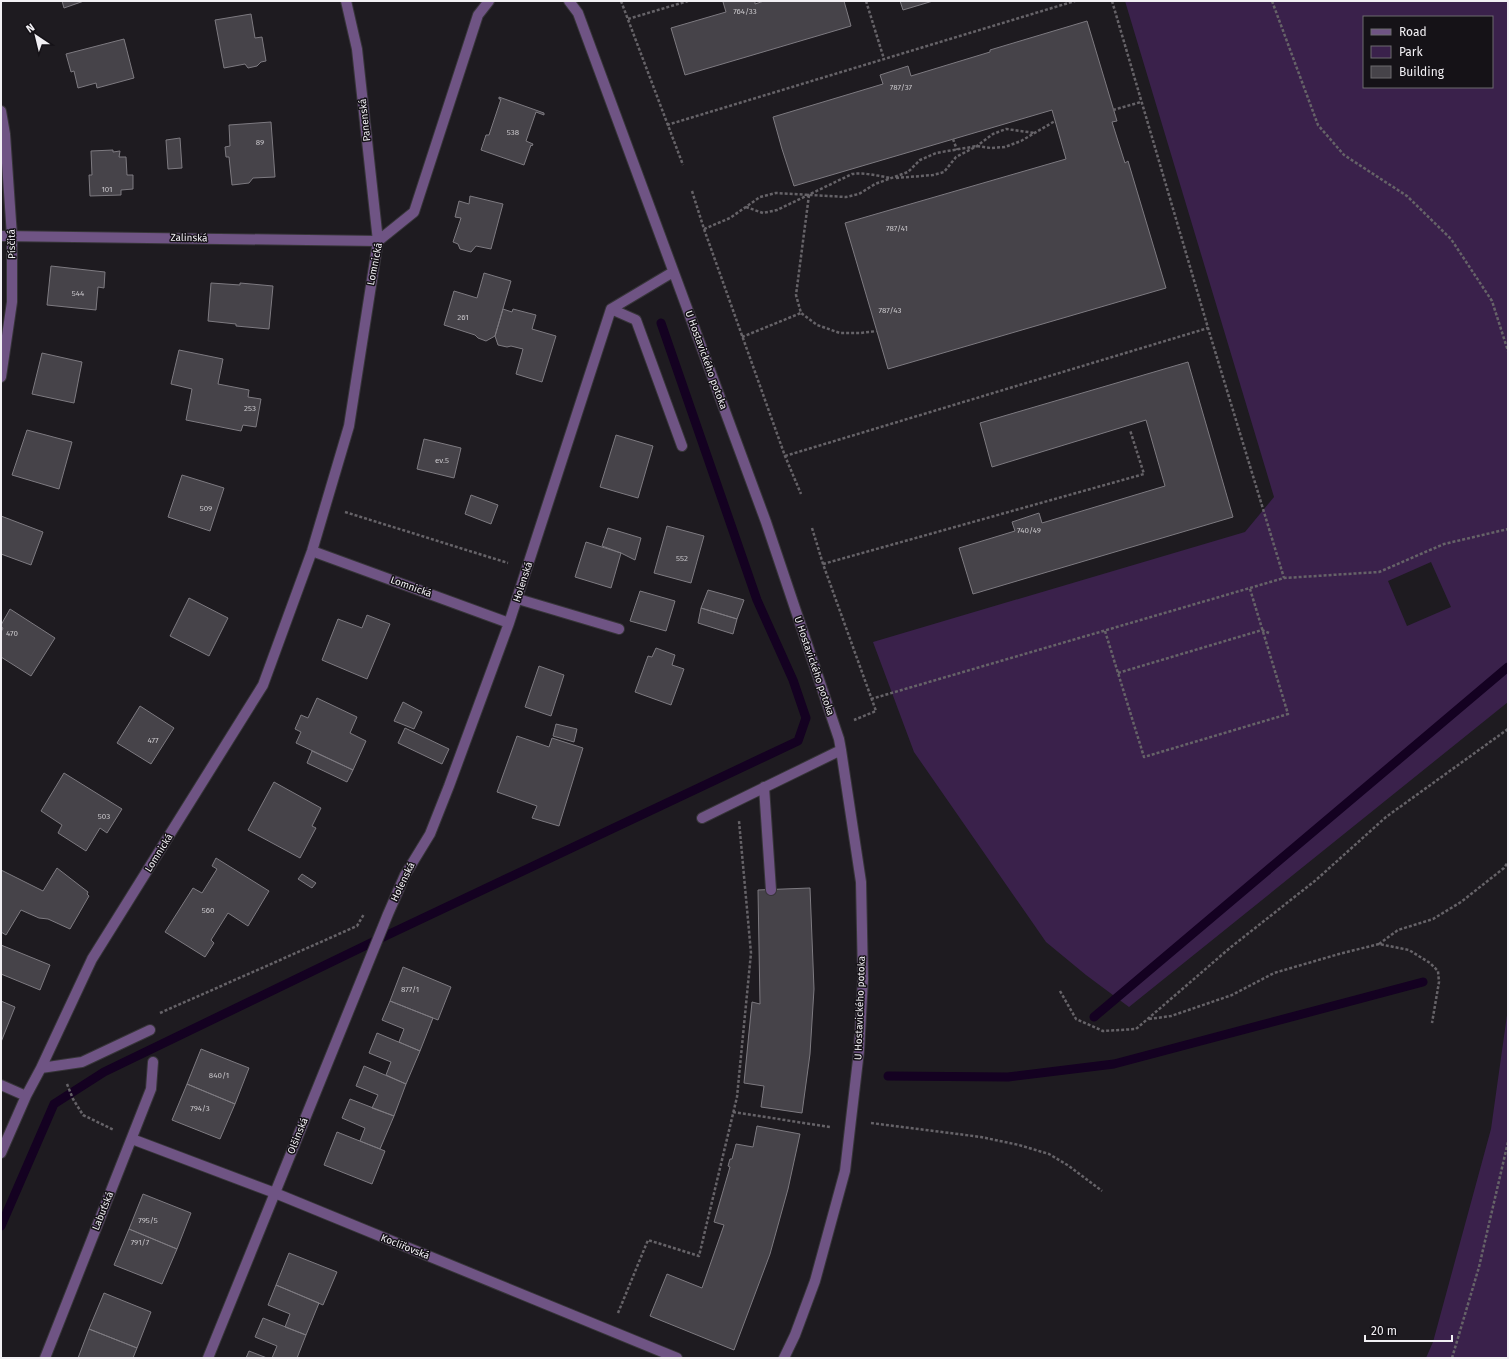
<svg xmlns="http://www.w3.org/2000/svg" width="1509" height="1359" viewBox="0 0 1509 1359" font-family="'Fira Sans',sans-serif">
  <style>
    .green { fill: #3a214b; fill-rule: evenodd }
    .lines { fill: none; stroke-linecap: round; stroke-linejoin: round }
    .stream { stroke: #140121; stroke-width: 9 }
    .building { fill: #464349; stroke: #7d7a80 }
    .minor-casing { stroke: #373539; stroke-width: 12 }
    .path { stroke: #666368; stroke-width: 2.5; stroke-dasharray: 3 2; stroke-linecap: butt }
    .minor { stroke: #6f5484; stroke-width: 10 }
    .labels { text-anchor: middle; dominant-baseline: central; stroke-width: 3; stroke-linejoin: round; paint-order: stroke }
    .number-label { font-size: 8px; fill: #c7c5c9 }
    .street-label { font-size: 10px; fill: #f2f0f4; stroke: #151217 }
  </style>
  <rect width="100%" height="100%" fill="#1e1b20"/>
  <path class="green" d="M 1125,1 L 1508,1 L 1508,702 L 1129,1007 L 1086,975 L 1046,942 L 914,752 L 873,642 L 1245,532 L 1274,497 ZM 1364,17 L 1492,17 L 1492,87 L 1364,87 ZM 1431,562 L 1451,607 L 1407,626 L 1388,581 Z
    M 1508,1008 L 1508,1358 L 1426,1358 L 1433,1342 L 1491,1129 Z"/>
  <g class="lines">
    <path class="stream" d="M 1094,1017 L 1508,667
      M 888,1076 L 1008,1077 L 1114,1064 L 1423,982
      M 1,1226 L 54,1104 L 104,1072 L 379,939 L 798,741 L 806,718 L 793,680 L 757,600 L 661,323"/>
  </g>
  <path class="building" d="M 62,1 L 84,1 L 64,8 Z
    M 726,1 L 755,1 L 755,4 L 764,1 L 844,1 L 851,26 L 685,75 L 671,28 L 726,12 L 723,2 Z
    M 900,1 L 933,1 L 903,10 Z
    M 251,14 L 255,38 L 262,37 L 266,61 L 261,62 L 257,66 L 248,68 L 245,64 L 224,68 L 215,20 Z
    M 1087,21 L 1117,121 L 1112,122 L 1125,163 L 1128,161 L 1166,288 L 888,369 L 845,223 L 1066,159 L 1052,110 L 794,186 L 782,149 L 773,117 L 883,84 L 880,75 L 908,66 L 911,76 L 990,52 L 990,50 Z
    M 124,39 L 134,78 L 97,88 L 96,83 L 78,88 L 74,71 L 71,72 L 66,54 Z
    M 499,97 L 544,113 L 544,115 L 536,112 L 526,141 L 533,144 L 532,146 L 531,145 L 524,165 L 481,150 L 486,135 L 489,135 L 501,99 L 499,99 Z
    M 271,122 L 275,177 L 253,178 L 249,183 L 232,185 L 229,157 L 226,157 L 225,147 L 230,146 L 229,125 Z
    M 180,138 L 182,168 L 168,169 L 166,140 Z
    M 113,150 L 113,152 L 120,151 L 119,157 L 126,157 L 127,175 L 133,175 L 133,189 L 121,190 L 121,195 L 90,196 L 89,175 L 92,175 L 91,151 Z
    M 470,196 L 503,204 L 491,249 L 476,246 L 471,252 L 460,249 L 458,244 L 453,242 L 461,218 L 455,217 L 459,201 L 469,204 Z
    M 51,266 L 105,272 L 104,288 L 98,287 L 96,310 L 47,305 Z
    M 484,273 L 511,281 L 495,336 L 486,341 L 478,338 L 475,335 L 444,325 L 454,291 L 477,298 Z
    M 211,283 L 240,285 L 240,283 L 273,286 L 269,329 L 236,326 L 236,324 L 208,321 Z
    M 503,309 L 512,312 L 513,309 L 536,315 L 532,329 L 556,336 L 542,382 L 516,374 L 523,349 L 511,346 L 507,347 L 498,345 L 495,336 Z
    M 179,350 L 223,359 L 218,384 L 249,390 L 248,397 L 261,399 L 256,427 L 243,425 L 241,431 L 186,420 L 192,389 L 171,384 Z
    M 42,353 L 82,362 L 74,403 L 32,394 Z
    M 1188,362 L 1233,517 L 973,594 L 959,548 L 1015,531 L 1012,522 L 1039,513 L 1042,523 L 1165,486 L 1146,420 L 992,467 L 980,423 Z
    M 27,430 L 72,442 L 59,489 L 12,475 Z
    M 616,435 L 653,446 L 638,498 L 600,487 Z
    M 424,439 L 461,448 L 454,478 L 417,469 Z
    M 182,475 L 224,488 L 210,531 L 168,517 Z
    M 471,495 L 498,505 L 491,524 L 465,514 Z
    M 1,516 L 43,532 L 31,565 L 1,554 Z
    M 667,526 L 704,536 L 691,583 L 654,573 Z
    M 608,528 L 641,538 L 635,560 L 621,553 L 602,546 Z
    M 586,542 L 621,553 L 611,588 L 575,577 Z
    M 708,590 L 744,600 L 737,619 L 701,608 Z
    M 640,591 L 675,601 L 666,631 L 630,621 Z
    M 189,598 L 228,618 L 209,656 L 170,636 Z
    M 701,608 L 737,619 L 733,634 L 698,623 Z
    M 10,609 L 55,638 L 31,676 L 1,657 L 1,632 L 3,628 L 1,627 L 1,625 Z
    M 367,615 L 390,624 L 367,679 L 322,660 L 338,619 L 362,628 Z
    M 656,648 L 675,655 L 672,665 L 684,669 L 671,705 L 635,692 L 648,656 L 652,657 Z
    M 539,666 L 564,675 L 551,716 L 525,707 Z
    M 317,698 L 357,717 L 350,733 L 366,741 L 353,770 L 296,743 L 301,732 L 295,729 L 301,715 L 308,718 Z
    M 403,702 L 422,712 L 414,729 L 394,721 Z
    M 140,706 L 174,728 L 151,764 L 117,743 Z
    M 556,724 L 577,729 L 574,742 L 553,736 Z
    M 405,728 L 449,749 L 442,764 L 398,743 Z
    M 517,736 L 549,747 L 552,738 L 583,748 L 559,826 L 532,818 L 537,806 L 497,792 Z
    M 312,751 L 353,770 L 347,782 L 307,763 Z
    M 64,773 L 122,809 L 107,833 L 100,828 L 86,851 L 58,833 L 62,825 L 41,811 Z
    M 274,782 L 321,808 L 312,826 L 316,828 L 300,858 L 248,830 Z
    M 216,858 L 269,891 L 248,926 L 228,913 L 211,940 L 214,943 L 205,957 L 165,932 L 193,888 L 202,893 L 217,869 L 212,866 Z
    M 57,868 L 88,892 L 87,894 L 89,896 L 70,929 L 48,919 L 39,918 L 21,910 L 6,935 L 1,932 L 1,870 L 43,891 Z
    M 302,874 L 316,883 L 312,888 L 298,879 Z
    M 810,888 L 814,989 L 810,1054 L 802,1113 L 761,1107 L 764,1086 L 744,1083 L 752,1002 L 760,1004 L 758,890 Z
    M 1,945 L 50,965 L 40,990 L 1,974 Z
    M 403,967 L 451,987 L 438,1020 L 390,1001 Z
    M 1,1001 L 15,1007 L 1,1042 Z
    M 390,1001 L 433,1018 L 420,1051 L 399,1042 L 404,1029 L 382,1020 Z
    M 377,1033 L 420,1051 L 406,1084 L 386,1075 L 391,1062 L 369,1053 Z
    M 201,1049 L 249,1068 L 235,1104 L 187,1084 Z
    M 364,1066 L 406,1084 L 394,1116 L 372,1108 L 378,1095 L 356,1086 Z
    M 187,1084 L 235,1104 L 220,1139 L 172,1120 Z
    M 350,1099 L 394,1116 L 380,1149 L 360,1141 L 365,1128 L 342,1118 Z
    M 757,1126 L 800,1134 L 788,1189 L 770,1254 L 734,1350 L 650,1316 L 667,1274 L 702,1288 L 724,1225 L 714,1222 L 730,1167 L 728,1166 L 730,1159 L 732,1159 L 736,1144 L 753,1147 Z
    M 337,1132 L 385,1151 L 372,1184 L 324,1165 Z
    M 143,1194 L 191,1213 L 177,1249 L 129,1229 Z
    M 129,1229 L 177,1249 L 162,1284 L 114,1265 Z
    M 289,1253 L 337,1272 L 323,1305 L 276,1285 Z
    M 276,1285 L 319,1303 L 306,1335 L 285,1327 L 290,1314 L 268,1305 Z
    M 104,1293 L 151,1312 L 137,1348 L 89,1329 Z
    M 263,1318 L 306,1335 L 297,1358 L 272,1358 L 277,1346 L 255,1337 Z
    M 89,1329 L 137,1348 L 133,1358 L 78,1358 Z
    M 249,1351 L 267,1358 L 246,1358 Z"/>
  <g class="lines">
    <defs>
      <path id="minor" d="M 569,1 L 578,13 L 766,522 L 839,739 L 841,750 L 861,882 L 863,979 L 859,1051 L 845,1171 L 815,1281 L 795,1335 L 784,1358
        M 1,111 L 5,134 L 12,236 L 12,302 L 1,377
        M 1,236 L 378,241 L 357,49 L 346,1
        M 611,309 L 636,320 L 682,446
        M 312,551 L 509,623
        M 518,599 L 619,629
        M 764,787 L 771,890
        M 702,818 L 841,750
        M 41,1068 L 82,1062 L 150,1030
        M 1,1085 L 26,1096
        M 132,1139 L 275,1193 L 677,1358
        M 1,1153 L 26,1096 L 41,1068 L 92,959 L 263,685 L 312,551 L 349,426 L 378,241 L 414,212 L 478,15 L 489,1
        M 45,1358 L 151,1089 L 153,1062
        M 208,1358 L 388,914 L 405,875 L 430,834 L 449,786 L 509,623 L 611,309 L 673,272"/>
    </defs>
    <use href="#minor" class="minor-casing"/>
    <path class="path" d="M 621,1 L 683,165
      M 866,1 L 884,59
      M 1112,1 L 1208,328 L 1284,578
      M 1272,1 L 1318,125 L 1344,155 L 1407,196 L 1451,239 L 1492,301 L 1508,351
      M 628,19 L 688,1
      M 1113,110 L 1141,102
      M 667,125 L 1075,1
      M 953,139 L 957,150
      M 896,178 L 933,175 L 944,172 L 956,157 L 977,146 L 993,134 L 1006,129 L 1035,133
      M 692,191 L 704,229 L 785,456 L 801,494
      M 809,195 L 796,295 L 801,313 L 817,325 L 840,333 L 861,333 L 877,331
      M 746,207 L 763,213 L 777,210 L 852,174 C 864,172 878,176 891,178
      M 704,229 L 730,218 L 760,197 L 776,193 L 846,197 L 859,194 L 875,184 L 908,172 L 920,160 L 936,153 L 977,146 L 991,148 L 1005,147 L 1021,141 L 1055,121
      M 742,337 L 801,313
      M 785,456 L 1208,328
      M 345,512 L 508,563
      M 812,528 L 823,564 L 876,711 L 854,720
      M 823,564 L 1144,474 L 1130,430
      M 1105,631 L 1144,757 L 1288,714 L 1250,589
      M 1118,673 L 1262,630 L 1269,633
      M 871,699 L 1284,578 L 1379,572 L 1444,544 L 1508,529
      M 1379,944 L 1398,930 L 1433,919 L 1461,902 L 1504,868 L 1508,862
      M 1060,991 L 1076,1019 L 1103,1031 L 1136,1029 L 1231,947 L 1316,880 L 1386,817 L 1508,729
      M 160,1013 L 357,926 L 364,914
      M 1149,1019 L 1171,1016 L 1232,995 L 1274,973 L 1339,954 L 1379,944 L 1409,950 L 1430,963 L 1438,971 L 1439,982 L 1432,1023
      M 67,1084 L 73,1099 L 83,1115 L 114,1130
      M 733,1112 L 830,1127
      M 871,1123 L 981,1137 L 1019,1145 L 1049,1154 L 1069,1166 L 1102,1191
      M 618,1313 L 648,1240 L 699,1256 L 737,1097 L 751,953 L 739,821
      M 1452,1358 L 1479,1267 L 1508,1142"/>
    <use href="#minor" class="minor"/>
  </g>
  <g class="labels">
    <g class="number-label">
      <text x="745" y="11">764/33</text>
      <text x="901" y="87">787/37</text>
      <text x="513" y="132">538</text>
      <text x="260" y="142">89</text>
      <text x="107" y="189">101</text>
      <text x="897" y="228">787/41</text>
      <text x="78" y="293">544</text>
      <text x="890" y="310">787/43</text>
      <text x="463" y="317">261</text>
      <text x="250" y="408">253</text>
      <text x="442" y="460">ev.5</text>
      <text x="206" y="508">509</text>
      <text x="1029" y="530">740/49</text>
      <text x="682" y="558">552</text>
      <text x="12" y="633">470</text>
      <text x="153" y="740">477</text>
      <text x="104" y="816">503</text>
      <text x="208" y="910">560</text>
      <text x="410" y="989">877/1</text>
      <text x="219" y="1075">840/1</text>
      <text x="200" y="1108">794/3</text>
      <text x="148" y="1220">795/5</text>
      <text x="140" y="1242">791/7</text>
    </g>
    <g class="street-label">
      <text transform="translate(365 120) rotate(-96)">Panenská</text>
      <text transform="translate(189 238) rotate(1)">Zalinská</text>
      <text transform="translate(12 244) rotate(-91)">Písčitá</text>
      <text transform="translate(375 264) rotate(-79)">Lomnická</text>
      <text transform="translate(706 360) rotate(70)">U Hostavického potoka</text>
      <text transform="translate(523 582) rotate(-72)">Holenská</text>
      <text transform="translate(411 587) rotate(20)">Lomnická</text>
      <text transform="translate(814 666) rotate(71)">U Hostavického potoka</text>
      <text transform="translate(159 853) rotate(-58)">Lomnická</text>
      <text transform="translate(403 882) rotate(-64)">Holenská</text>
      <text transform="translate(860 1008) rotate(-88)">U Hostavického potoka</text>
      <text transform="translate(298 1136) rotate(-68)">Olšinská</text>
      <text transform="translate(103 1211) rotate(-68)">Labuťská</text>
      <text transform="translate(405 1247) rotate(22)">Koclířovská</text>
    </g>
  </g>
  <rect width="1509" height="1359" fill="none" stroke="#f2f0f4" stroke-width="4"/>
  <rect x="1363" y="16" width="130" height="72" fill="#151217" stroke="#6d6b6f"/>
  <rect x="1371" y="29" width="20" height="6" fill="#6f5484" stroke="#6d6b6f"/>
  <text x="1399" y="36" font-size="12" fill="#f2f0f4">Road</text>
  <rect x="1371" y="46" width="20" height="12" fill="#3a214b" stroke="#6d6b6f"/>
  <text x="1399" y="56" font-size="12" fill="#f2f0f4">Park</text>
  <rect x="1371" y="66" width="20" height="12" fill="#464349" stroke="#6d6b6f"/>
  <text x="1399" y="76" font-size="12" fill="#f2f0f4">Building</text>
  <g transform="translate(36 36) rotate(325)" stroke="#151217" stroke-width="3" paint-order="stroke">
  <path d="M0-3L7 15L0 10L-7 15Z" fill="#f2f0f4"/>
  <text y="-6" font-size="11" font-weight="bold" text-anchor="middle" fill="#f2f0f4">N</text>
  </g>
  <path d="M1365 1335v6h87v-6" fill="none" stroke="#f2f0f4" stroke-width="2"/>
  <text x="1371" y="1335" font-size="12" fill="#f2f0f4" stroke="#151217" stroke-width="3" paint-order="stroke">20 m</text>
</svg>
